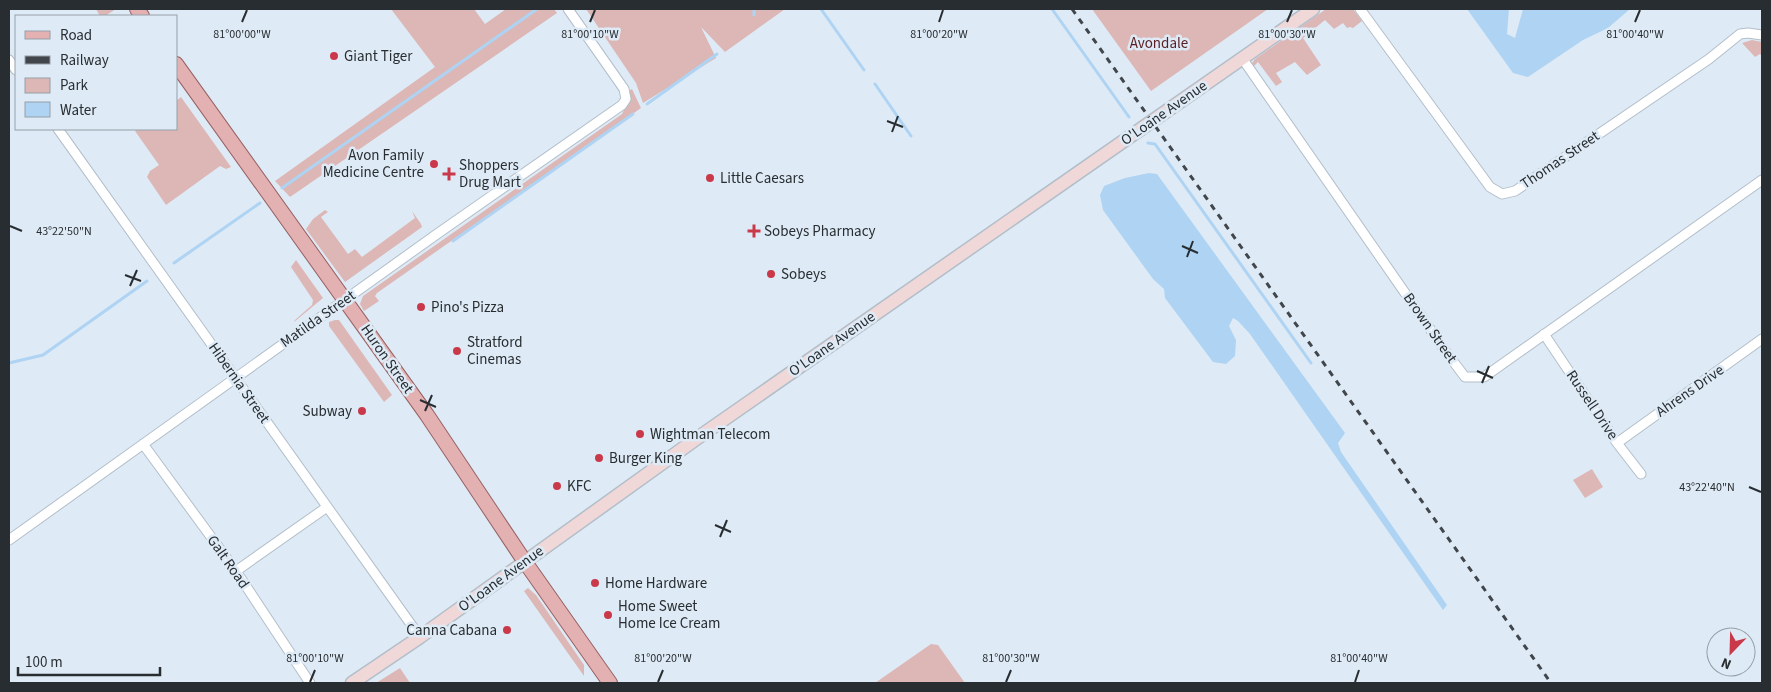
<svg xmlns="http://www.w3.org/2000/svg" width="1771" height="692" viewBox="0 0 1771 692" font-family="'Source Sans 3',sans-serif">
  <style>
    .green { fill: #dcb7b6 }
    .water { fill: #aed3f3 }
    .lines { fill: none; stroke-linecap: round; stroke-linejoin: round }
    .stream { stroke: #aed3f3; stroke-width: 3 }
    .street-casing { stroke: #b2bec9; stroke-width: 11 }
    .secondary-casing { stroke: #b2bec9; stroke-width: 15 }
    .primary-casing { stroke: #966163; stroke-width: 16 }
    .street { stroke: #fff; stroke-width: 9 }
    .secondary { stroke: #f1d8d8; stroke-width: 12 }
    .primary { stroke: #e3b1b2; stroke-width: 14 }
    .rail { stroke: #40464b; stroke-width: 3; stroke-dasharray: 6 6; stroke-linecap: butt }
    .ticks { fill: none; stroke: #282d31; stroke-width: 2 }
    .poi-dot { fill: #c93949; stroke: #deebf6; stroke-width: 2 }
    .labels { text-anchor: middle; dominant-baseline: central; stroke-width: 5; stroke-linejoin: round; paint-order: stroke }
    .park-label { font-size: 15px; fill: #5a1d22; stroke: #deebf6 }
    .poi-label { font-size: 15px; fill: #282d31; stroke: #deebf6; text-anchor: start }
    .street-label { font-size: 15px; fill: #282d31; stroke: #deebf6 }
    .ticks-label { font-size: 12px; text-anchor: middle; fill: #282d31; stroke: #deebf6; stroke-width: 5; stroke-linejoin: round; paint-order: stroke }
  </style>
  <rect width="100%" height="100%" fill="#deebf6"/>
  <path class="green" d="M 96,9 L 116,9 L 105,16 L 100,16 Z
    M 391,9 L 474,9 L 485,24 L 506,9 L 554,9 L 557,13 L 290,197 L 275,181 L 435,67 Z
    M 586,9 L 785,9 L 725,52 L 701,27 L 716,58 L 643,103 L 636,83 Z
    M 1092,9 L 1268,9 L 1151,91 Z
    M 1326,9 L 1353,9 L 1362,21 L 1353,28 L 1350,27 L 1347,28 L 1343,23 L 1334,29 L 1325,20 L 1303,38 L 1321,65 L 1307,75 L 1295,62 L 1276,73 L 1282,82 L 1276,86 L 1258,62 L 1253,67 L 1252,63 L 1255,59 Z
    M 1752,40 L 1762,42 L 1762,56 L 1760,54 L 1755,57 L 1742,43 Z
    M 632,89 L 641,108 L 377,293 L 375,296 L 379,301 L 364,311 L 360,304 L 363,296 L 622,114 L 630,98 L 630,90 Z
    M 181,97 L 231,167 L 226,169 L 220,166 L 166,205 L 147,177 L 150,171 L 159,165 L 135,131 L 139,129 L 176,129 L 176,101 Z
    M 325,210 L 328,212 L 321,217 L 348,254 L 355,249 L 362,257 L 415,218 L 412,211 L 421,224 L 422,227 L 345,282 L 306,229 L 313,219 Z
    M 296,260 L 323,298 L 294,322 L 295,320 L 312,305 L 313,300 L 291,267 Z
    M 335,320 L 339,320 L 392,395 L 384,402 L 329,326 L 329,322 Z
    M 1592,469 L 1603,487 L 1585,498 L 1573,480 Z
    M 528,588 L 536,595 L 584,665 L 584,676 L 524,591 Z
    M 931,644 L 938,645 L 965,683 L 875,683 Z
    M 400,668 L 410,683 L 376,683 Z"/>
  <path class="water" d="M 1467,9 L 1509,9 L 1507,34 L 1515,38 L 1523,9 L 1630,9 L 1608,28 L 1583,40 L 1528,77 L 1513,73 Z
    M 1149,173 L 1157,174 L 1345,433 L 1338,443 L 1341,452 L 1447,605 L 1443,610 L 1250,334 L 1238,321 L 1233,318 L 1229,326 L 1236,340 L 1235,356 L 1226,364 L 1213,362 L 1165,298 L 1164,289 L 1153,279 L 1103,210 L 1100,195 L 1104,186 L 1125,178 Z"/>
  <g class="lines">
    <path class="stream" d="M 821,9 L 864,70
      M 1052,9 L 1129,117
      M 754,15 L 754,9
      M 875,84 L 911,136
      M 647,104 L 717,54
      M 1148,143 L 1155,144 L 1311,363
      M 282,188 L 537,9
      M 453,241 L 633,114
      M 174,263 L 260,203
      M 9,363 L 43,355 L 147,281"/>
    <defs>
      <path id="street" d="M 1360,9 L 1490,187 L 1502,194 L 1515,191 L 1709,59 L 1740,34 L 1748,33 L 1762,35
        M 1242,58 L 1446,352 L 1465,377 L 1484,377 L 1762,180
        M 9,60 L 16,70
        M 58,129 L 420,637
        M 1544,334 L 1617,443 L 1641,474
        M 1617,443 L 1762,339
        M 143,444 L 236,571 L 310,683
        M 9,540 L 437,234 L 622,105 L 626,99 L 624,89 L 568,9
        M 236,571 L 327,507"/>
      <path id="secondary" d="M 352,683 L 420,637 L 696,439 L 1313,9"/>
      <path id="primary" d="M 137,9 L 142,16
        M 176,64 L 427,415 L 525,562 L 610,683"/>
    </defs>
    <use href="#street" class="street-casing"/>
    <use href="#secondary" class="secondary-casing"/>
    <use href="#primary" class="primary-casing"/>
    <use href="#street" class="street"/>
    <use href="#secondary" class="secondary"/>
    <use href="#primary" class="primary"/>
    <path class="rail" d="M 1072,9 L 1551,683"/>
  </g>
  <path class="ticks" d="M 242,22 L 247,10M 590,22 L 595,10M 939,22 L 943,10M 1287,22 L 1292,10M 1635,22 L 1640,10M 887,121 L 903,127M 892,132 L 898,116M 10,226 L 22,231M 1182,246 L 1198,253M 1187,257 L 1193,241M 125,275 L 141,281M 130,286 L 137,270M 1477,371 L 1493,378M 1482,383 L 1489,366M 420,400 L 436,407M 425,411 L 432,395M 1749,487 L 1761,492M 715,525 L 731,532M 720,537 L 727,520M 310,682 L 315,670M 658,682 L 663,670M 1006,682 L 1011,670M 1355,682 L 1359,670"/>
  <g class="poi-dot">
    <circle cx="334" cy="56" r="5"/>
    <circle cx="434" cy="164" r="5"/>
    <path d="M446.5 166.5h5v5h5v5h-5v5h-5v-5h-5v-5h5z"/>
    <circle cx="710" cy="178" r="5"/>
    <path d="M751.5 223.5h5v5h5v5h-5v5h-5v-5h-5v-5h5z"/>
    <circle cx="771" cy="274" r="5"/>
    <circle cx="421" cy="307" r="5"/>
    <circle cx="457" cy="351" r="5"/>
    <circle cx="362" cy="411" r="5"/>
    <circle cx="640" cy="434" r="5"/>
    <circle cx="599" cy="458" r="5"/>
    <circle cx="557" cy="486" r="5"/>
    <circle cx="595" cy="583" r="5"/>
    <circle cx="608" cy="615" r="5"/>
    <circle cx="507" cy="630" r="5"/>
  </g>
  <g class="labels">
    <g class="park-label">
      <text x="1159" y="43">Avondale</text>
    </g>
    <g class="poi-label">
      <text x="344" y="56">Giant Tiger</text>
      <text x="424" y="155" text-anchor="end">Avon Family<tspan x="424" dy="17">Medicine Centre</tspan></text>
      <text x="459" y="165">Shoppers<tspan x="459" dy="17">Drug Mart</tspan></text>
      <text x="720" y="178">Little Caesars</text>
      <text x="764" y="231">Sobeys Pharmacy</text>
      <text x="781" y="274">Sobeys</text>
      <text x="431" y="307">Pino's Pizza</text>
      <text x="467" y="342">Stratford<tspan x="467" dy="17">Cinemas</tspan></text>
      <text x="352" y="411" text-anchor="end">Subway</text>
      <text x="650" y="434">Wightman Telecom</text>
      <text x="609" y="458">Burger King</text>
      <text x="567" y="486">KFC</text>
      <text x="605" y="583">Home Hardware</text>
      <text x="618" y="606">Home Sweet<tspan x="618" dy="17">Home Ice Cream</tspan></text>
      <text x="497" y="630" text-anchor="end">Canna Cabana</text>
    </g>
    <g class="street-label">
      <text transform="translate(1164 113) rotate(-35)">O'Loane Avenue</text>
      <text transform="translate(1560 160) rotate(-34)">Thomas Street</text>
      <text transform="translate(318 319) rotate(-35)">Matilda Street</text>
      <text transform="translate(1430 328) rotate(55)">Brown Street</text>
      <text transform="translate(832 344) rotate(-35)">O'Loane Avenue</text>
      <text transform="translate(387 359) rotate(55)">Huron Street</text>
      <text transform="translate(239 383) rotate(55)">Hibernia Street</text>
      <text transform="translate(1690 391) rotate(-35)">Ahrens Drive</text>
      <text transform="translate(1592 405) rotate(56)">Russell Drive</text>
      <text transform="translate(228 562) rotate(55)">Galt Road</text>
      <text transform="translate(501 579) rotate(-36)">O'Loane Avenue</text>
    </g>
  </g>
  <g class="ticks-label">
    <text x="242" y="38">81°00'00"W</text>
    <text x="590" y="38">81°00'10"W</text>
    <text x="939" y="38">81°00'20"W</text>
    <text x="1287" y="38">81°00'30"W</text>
    <text x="1635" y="38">81°00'40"W</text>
    <text x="64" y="235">43°22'50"N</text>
    <text x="1707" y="491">43°22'40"N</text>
    <text x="315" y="662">81°00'10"W</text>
    <text x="663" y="662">81°00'20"W</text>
    <text x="1011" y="662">81°00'30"W</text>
    <text x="1359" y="662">81°00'40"W</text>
  </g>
  <rect width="1771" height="692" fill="none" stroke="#282d31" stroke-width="20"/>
  <rect x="15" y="15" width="162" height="115" fill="#deebf6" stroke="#959fa7"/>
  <rect x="25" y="31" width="25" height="8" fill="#e3b1b2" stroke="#959fa7"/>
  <text x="60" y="40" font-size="15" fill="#282d31">Road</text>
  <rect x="25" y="56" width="25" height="8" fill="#40464b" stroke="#959fa7"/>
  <text x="60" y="65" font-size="15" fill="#282d31">Railway</text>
  <rect x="25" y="78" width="25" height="15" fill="#dcb7b6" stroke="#959fa7"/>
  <text x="60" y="90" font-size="15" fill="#282d31">Park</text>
  <rect x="25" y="102" width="25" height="15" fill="#aed3f3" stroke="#959fa7"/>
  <text x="60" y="115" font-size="15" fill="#282d31">Water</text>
  <g transform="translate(1731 652) rotate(203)"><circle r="24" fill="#deebf6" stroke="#959fa7"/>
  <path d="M0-4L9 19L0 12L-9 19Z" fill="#c93949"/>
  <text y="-8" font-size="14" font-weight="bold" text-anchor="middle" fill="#282d31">N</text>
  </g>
  <path d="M18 667v8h142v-8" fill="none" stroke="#282d31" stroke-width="2.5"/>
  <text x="25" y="667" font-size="15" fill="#282d31" stroke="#deebf6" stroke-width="4" paint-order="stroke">100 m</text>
</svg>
